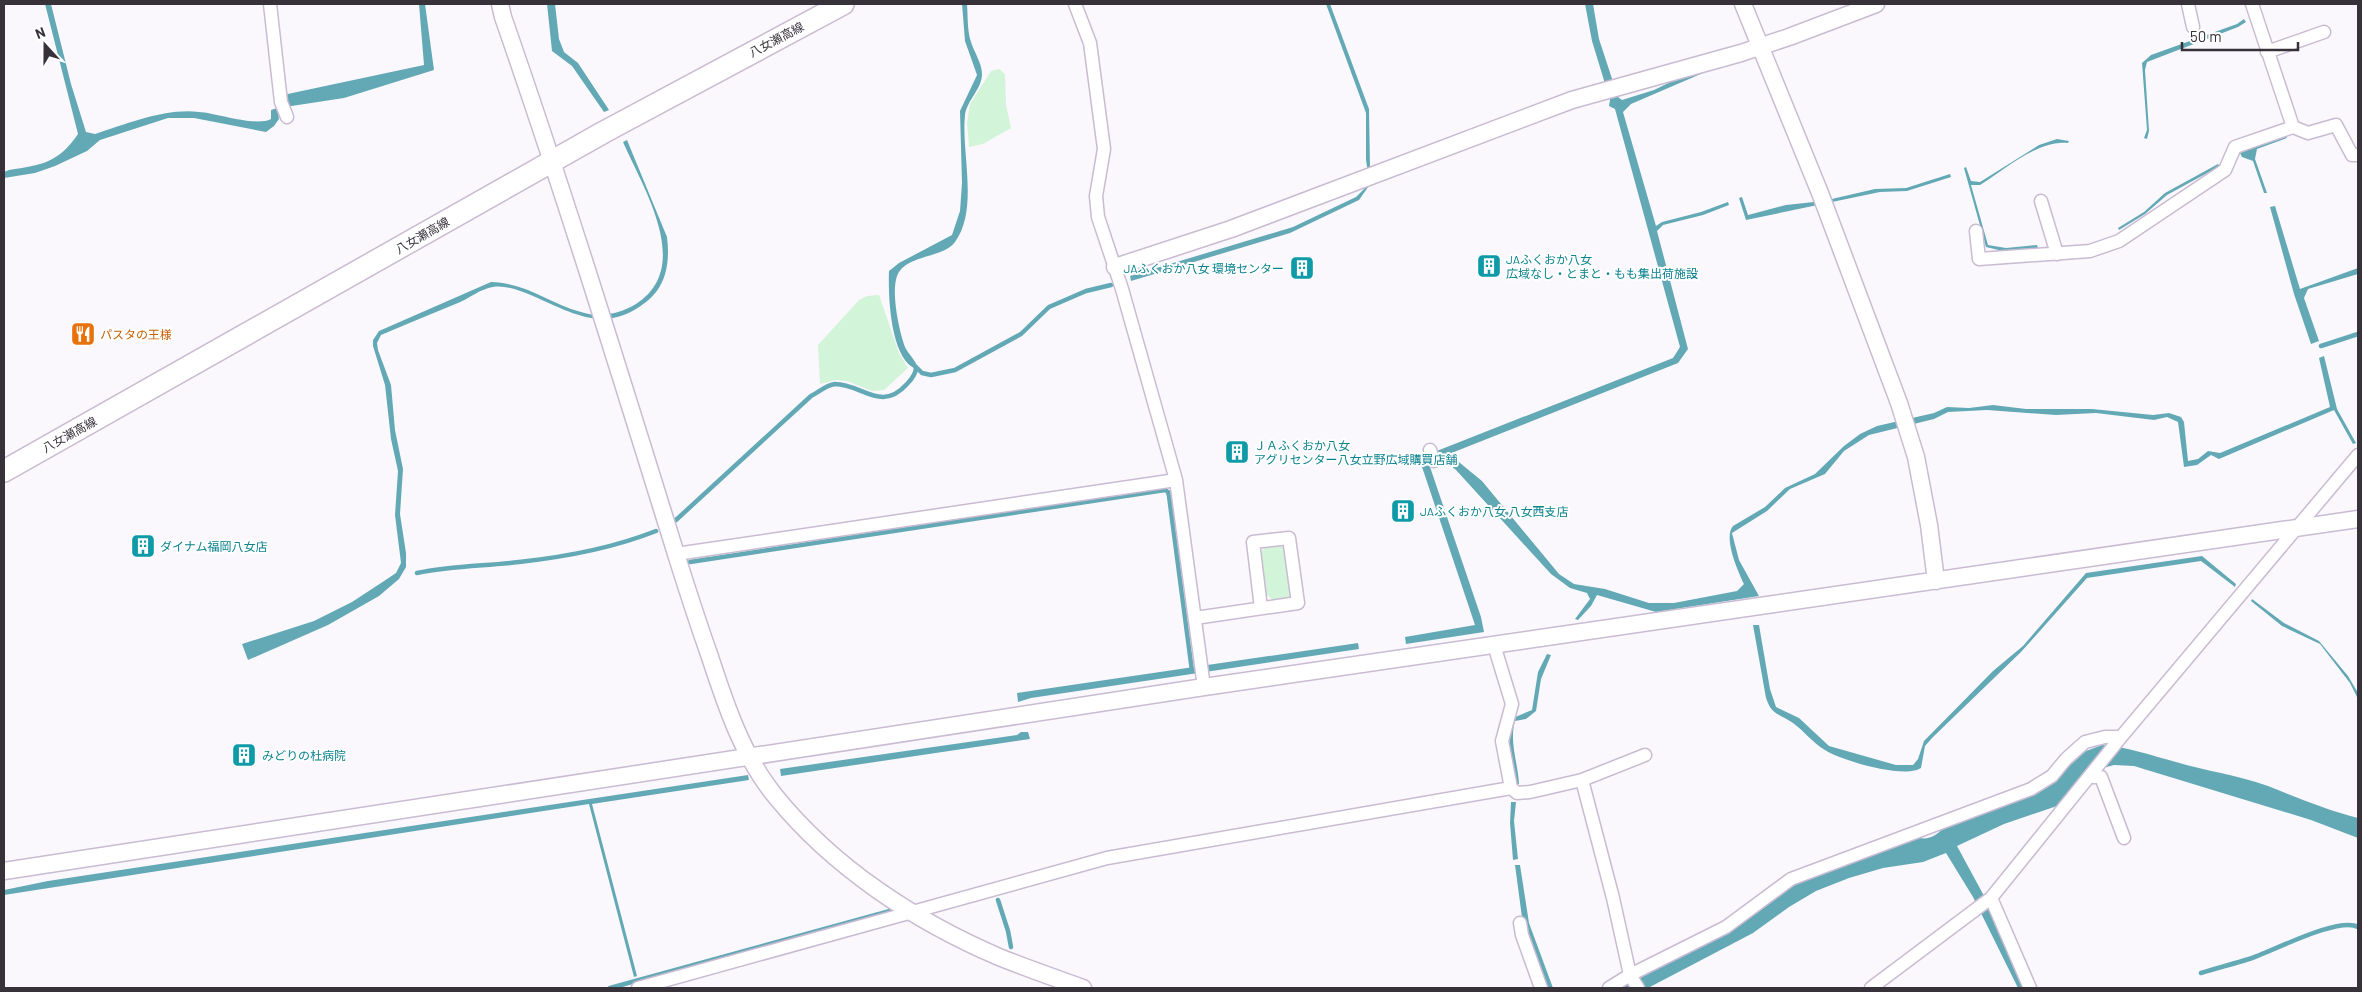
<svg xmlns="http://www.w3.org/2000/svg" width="2362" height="992" viewBox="0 0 2362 992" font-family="Barlow,'Noto Sans JP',sans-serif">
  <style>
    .green { fill: #d2f4d8 }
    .water { fill: #63a9b5 }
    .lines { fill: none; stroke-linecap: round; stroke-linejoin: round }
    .stream { stroke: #63a9b5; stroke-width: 4.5 }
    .minor-casing { stroke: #c9bbd2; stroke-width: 15 }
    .tertiary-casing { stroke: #c9bbd2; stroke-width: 19 }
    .primary-casing { stroke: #c9bbd2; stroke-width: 24 }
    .minor { stroke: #fff; stroke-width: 12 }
    .tertiary { stroke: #fff; stroke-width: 16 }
    .primary { stroke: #fff; stroke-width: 21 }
    .labels { text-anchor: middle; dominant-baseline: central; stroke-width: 4; stroke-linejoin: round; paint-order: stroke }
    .street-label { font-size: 12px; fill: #37313a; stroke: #fff }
    .culture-label { font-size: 12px; fill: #0d838f; stroke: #fff; text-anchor: start }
    .food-label { font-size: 12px; fill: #c56008; stroke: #fff; text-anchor: start }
  </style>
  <rect width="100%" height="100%" fill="#fbf8fd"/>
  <path class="green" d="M 999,69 L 1005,74 L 1006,105 L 1011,128 L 983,144 L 969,147 L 967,123 L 970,104 L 991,71 Z
    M 879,295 L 899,353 L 908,368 L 884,390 L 872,391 L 847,381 L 836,380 L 820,384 L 818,345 L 859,300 L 867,296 Z
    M 1278,545 L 1286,549 L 1292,594 L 1287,599 L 1273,600 L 1266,594 L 1261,553 L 1264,548 Z"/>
  <path class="water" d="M 45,4 L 51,4 L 71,84 L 86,132 L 95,134 C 127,124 165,108 199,112 C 217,113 255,127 271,119 L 271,110 L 277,108 L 279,119 L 274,126 L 266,132 L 194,118 L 168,118 L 100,140 L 87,151 L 55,166 L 35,173 L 4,178 L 4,172 L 9,170 C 42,165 58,163 78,134 Z
    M 419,4 L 425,4 L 434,70 L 344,98 L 285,107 L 283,95 L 424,65 Z
    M 547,4 L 555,4 L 559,39 L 564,52 L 578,63 L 609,110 L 604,112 L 572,66 L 552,51 Z
    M 962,4 L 967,4 C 968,16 967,30 971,42 C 974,52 982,63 982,74 C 982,89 967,100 965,115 C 961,153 979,209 955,242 C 942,259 906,254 897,276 C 891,293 899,330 905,347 C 908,354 918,362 917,369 C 890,361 888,294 889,271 L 899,263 L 952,235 L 960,211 L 962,183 L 960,111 L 977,75 L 965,41 Z
    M 1326,4 L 1330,4 L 1369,109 L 1370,168 L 1373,180 L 1359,200 L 1290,233 L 1131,281 L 1130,276 L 1293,227 L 1356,197 L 1365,188 L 1369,179 L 1366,160 L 1366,113 Z
    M 1585,4 L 1593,4 L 1599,39 L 1618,97 L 1622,100 L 1654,90 L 1685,75 L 1717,67 L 1631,104 L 1623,112 L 1656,226 L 1662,222 L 1701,212 L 1728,202 L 1729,205 L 1703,215 L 1663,225 L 1657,231 L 1688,349 L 1678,363 L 1449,454 L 1482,481 L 1559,574 L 1574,584 L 1605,589 L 1649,603 L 1674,603 L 1737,591 L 1744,584 C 1738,571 1723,538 1733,526 L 1765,507 L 1785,488 L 1815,474 L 1844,446 L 1860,434 L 1877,426 L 1934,413 L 1947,407 L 1969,408 L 1993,405 L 2026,409 L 2092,409 L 2153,415 L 2169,413 L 2181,417 L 2184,422 L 2188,461 L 2198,459 L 2208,451 L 2220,453 L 2330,407 L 2319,358 L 2324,356 L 2337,409 L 2356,443 L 2353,444 L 2334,410 L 2219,459 L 2211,455 L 2197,465 L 2184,467 L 2178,422 L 2167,417 L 2154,420 L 2096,413 L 2056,415 L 1987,410 L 1948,412 L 1934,419 L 1869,435 L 1844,451 L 1825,474 L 1790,489 L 1767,511 L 1732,533 L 1739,560 L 1759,596 L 1656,612 L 1597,595 L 1591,606 L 1578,620 L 1575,619 L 1590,599 L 1587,593 L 1570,588 L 1551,574 L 1456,470 L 1441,457 L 1430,461 L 1429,464 L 1481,617 L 1484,632 L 1406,644 L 1405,637 L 1475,625 L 1419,458 L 1673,358 L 1680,347 L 1615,109 L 1609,106 L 1610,100 L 1592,41 Z
    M 2244,19 L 2246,22 L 2238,27 L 2147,62 L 2145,70 L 2149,131 L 2147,139 L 2144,138 L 2147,130 L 2142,63 L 2151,55 L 2237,24 Z
    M 2286,136 L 2287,138 L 2257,149 L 2255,159 L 2267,193 L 2264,193 L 2253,161 L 2242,157 L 2240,153 Z
    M 2057,139 L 2069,141 L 2068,143 C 2039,139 2004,170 1980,185 L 1971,185 L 1988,245 L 2006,248 L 2037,245 L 2038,248 L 2007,252 L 1986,247 L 1964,168 L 1966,167 L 1971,181 L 1980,182 L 2039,145 Z
    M 627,140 L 667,237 C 670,261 667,286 646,302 C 606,334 574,314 533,296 C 521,291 506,285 493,287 C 480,289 470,298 458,303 C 432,314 406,324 381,335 L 377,343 L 378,350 L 391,385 L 395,430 L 403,469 L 400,514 L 406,553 L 406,567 L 399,579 L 379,596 L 328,625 L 248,660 L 242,644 L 314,621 L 352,602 L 381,583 L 396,573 L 401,563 L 395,515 L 398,471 L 391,439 L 385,385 L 373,346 L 373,340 L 379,331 L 491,282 C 527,283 548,303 581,312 C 600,318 619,314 636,304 C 694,267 643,188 623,142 Z
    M 2218,164 L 2220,166 L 2167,195 L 2145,214 L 2119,230 L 2118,228 L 2144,212 L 2165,193 Z
    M 1950,174 L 1951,177 L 1907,191 L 1880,192 L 1746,220 L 1739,198 L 1742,197 L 1748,215 L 1786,205 L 1823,201 L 1875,189 L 1906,188 Z
    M 2275,206 L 2300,289 L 2358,268 L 2358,274 L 2308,289 L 2304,298 L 2319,341 L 2311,344 L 2294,294 L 2270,207 Z
    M 2202,556 L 2236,584 L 2235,587 L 2201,561 L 2087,578 L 2021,652 L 1932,738 L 1925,746 L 1921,768 C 1905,779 1842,761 1825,750 C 1813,743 1804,731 1793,723 C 1779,713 1772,716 1766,698 L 1753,625 L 1759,625 L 1770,689 L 1776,707 L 1799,718 L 1829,746 L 1896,765 L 1913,765 L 1918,759 L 1924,741 L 1993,671 L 2023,646 L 2086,573 Z
    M 2252,599 L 2284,623 L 2319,641 L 2348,676 L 2358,693 L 2358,699 L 2350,683 L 2320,644 L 2282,626 L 2251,601 Z
    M 1358,643 L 1359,649 L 1031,698 L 1018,702 L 1017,693 Z
    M 1547,654 L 1551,655 L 1541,679 L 1536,711 L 1526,719 L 1515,721 C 1509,742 1518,763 1519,784 L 1515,785 C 1513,762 1505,740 1513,718 L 1532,710 L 1538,672 Z
    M 1021,732 L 1028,732 L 1030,739 L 781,776 L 780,769 L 1017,735 Z
    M 2102,745 C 2129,747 2149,755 2176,762 C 2206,771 2238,775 2268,786 C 2298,798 2327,810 2358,818 L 2358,838 L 2311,820 L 2134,766 L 2114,765 L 2103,768 L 2057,806 L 2004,824 L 1957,846 L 1983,894 L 2025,988 L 2018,988 L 1973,897 L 1946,853 L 1923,862 L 1883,868 L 1849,878 L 1816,891 L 1789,907 L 1753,933 L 1648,988 L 1619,988 L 1794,884 L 1918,834 L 1920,838 C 1929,840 1939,834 1944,827 L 2056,778 L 2086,751 Z
    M 748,775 L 749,780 L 592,804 L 637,976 L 634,977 L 589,804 L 4,895 L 4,890 L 48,881 Z
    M 1511,802 L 1516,802 L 1514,821 L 1518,859 L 1513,860 L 1510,823 Z
    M 1515,865 L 1520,865 L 1529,923 L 1553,988 L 1546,988 L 1523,925 Z"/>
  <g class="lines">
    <path class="stream" d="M 2321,346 L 2358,334
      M 914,365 L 922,373 L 931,375 L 955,370 L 1021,334 L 1049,307 L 1086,291 L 1111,285
      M 676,520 L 811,396 C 819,392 826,385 835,384 C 862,384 881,413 907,384 C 912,379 916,374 916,367
      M 690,562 L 1165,490 L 1168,492 L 1169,496 L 1192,671
      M 417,573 C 451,566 485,566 519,562 C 565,557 613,548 656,531
      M 998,900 L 1008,931 L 1011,947
      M 2201,973 C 2217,968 2233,964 2249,959 C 2271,952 2339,916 2358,927
      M 610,988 L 890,911"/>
    <defs>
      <path id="minor" d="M 270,4 L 281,102 L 287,117
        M 1075,4 L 1090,43 L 1104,149 L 1096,196 L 1098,217 L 1122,289 L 1176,480 L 1204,687
        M 2188,4 L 2193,27
        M 2252,4 L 2293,127
        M 2267,52 L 2324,32
        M 2041,201 L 2057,254
        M 1976,231 L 1979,259 L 2090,251 L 2119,241 L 2225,170 L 2235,147 L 2293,127 L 2308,133 L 2336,125 L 2352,155 L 2358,155
        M 1430,450 L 1434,461
        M 676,554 L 1176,480
        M 1195,618 L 1298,603 L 1289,538 L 1253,542 L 1261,608
        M 1494,645 L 1512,704 L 1502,741 L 1511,788
        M 2090,777 L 2101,777 L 2124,838
        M 1582,780 L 1645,755
        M 1991,898 L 2030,988
        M 1520,923 L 1522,935 L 1541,988
        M 638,988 L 1107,858 L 1511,788 L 1517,793 L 1530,792 L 1582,780 L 1613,898 L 1630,975 L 1638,988
        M 1609,988 L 1630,975 L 1726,927 L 1791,879 L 2031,789 L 2052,776 L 2066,759 L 2085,742 L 2105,737 L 2121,737
        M 1871,988 L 1991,898 L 2121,737 L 2358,455"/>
      <path id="tertiary" d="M 500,4 L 503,17 C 565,195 620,374 676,554 C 687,589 698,623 710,657 C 726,706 743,757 776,797 C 834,868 915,921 999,957 C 1026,968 1055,978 1083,988
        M 1743,4 L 1820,193 L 1899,403 L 1916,457 L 1929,525 L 1936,581
        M 1115,267 L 1231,229 L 1572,100 L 1741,53 L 1789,37 L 1876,4
        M 4,871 L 1204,687 L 2358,519"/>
      <path id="primary" d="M 4,471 L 604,132 L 843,4"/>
    </defs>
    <use href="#minor" class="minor-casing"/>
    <use href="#tertiary" class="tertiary-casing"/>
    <use href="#primary" class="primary-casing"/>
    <use href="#minor" class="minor"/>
    <use href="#tertiary" class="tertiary"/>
    <use href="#primary" class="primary"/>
  </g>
  <defs>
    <symbol id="building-square" viewBox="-11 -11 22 22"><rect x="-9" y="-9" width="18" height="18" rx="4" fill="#0f9aa8" stroke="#fff"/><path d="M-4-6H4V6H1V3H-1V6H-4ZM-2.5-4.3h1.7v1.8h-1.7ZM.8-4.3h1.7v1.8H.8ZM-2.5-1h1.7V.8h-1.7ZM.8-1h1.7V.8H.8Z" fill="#fff"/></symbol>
    <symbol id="restaurant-square" viewBox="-11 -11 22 22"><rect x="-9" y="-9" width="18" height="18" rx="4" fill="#e8710a" stroke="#fff"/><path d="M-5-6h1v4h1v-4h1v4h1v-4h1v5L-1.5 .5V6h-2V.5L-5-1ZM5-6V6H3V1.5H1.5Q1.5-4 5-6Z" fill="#fff"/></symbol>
  </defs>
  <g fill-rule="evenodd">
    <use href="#building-square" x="1475" y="252" width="28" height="28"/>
    <use href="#building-square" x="1288" y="254" width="28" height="28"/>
    <use href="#restaurant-square" x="69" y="320" width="28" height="28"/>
    <use href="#building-square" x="1223" y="438" width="28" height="28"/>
    <use href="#building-square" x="1389" y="497" width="28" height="28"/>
    <use href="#building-square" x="129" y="532" width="28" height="28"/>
    <use href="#building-square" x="230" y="741" width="28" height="28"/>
  </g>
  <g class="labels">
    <g class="street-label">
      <text transform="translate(776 39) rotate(-28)">八女瀬高線</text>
      <text transform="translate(422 235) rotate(-30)">八女瀬高線</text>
      <text transform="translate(69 434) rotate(-29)">八女瀬高線</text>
    </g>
    <g class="culture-label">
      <text x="1506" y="259">JAふくおか八女<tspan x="1506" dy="14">広域なし・とまと・もも集出荷施設</tspan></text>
      <text x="1284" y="268" text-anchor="end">JAふくおか八女 環境センター</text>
      <text x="1254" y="445">ＪＡふくおか八女<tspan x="1254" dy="14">アグリセンター八女立野広域購買店舗</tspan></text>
      <text x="1420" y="511">JAふくおか八女 八女西支店</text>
      <text x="160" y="546">ダイナム福岡八女店</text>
      <text x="262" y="755">みどりの杜病院</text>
    </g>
    <g class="food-label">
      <text x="100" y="334">パスタの王様</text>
    </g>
  </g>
  <rect width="2362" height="992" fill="none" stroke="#37313a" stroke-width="10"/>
  <g transform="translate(45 45) rotate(339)" stroke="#ffffff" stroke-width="4" paint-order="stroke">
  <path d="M0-4L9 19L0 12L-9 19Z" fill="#37313a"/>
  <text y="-8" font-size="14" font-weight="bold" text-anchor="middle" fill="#37313a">N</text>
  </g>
  <path d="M2182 42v8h116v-8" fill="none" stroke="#37313a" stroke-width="2.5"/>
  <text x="2190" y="42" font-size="15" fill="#37313a" stroke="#ffffff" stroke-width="4" paint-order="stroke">50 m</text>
</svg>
